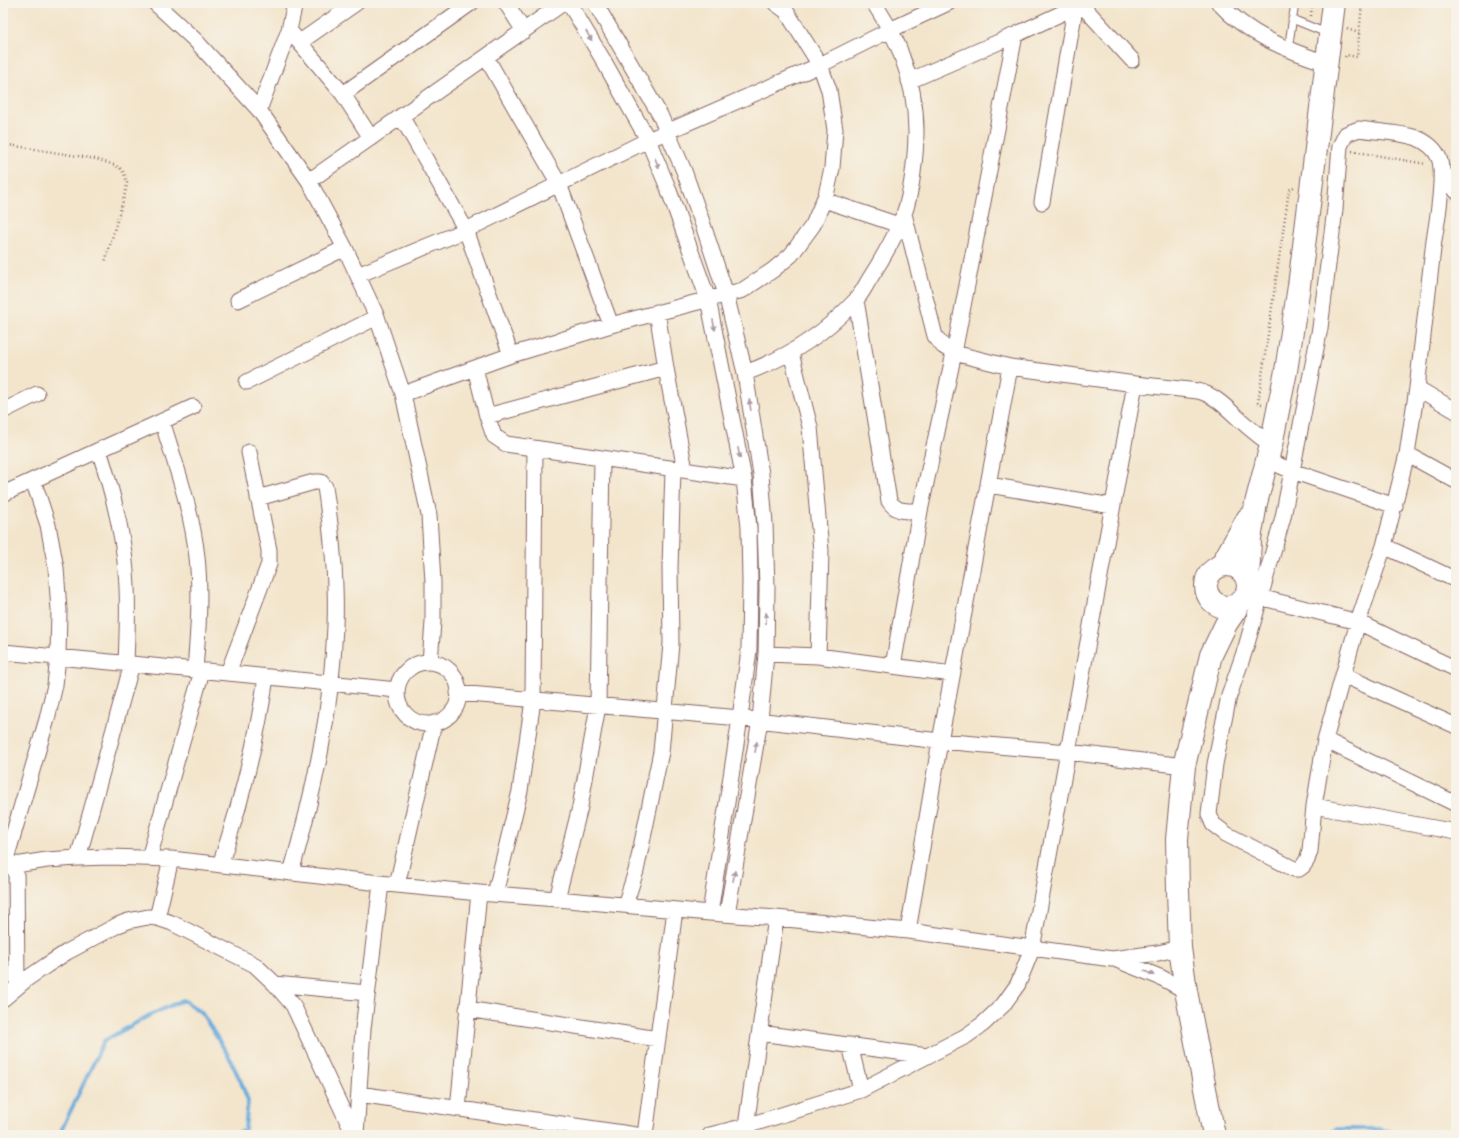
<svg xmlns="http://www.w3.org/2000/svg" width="1459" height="1138" viewBox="0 0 1459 1138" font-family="Caveat,sans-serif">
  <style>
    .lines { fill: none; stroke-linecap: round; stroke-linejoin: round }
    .stream { stroke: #67aadc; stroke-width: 4 }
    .service-casing { stroke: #856463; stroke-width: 9 }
    .minor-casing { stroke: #856463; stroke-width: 17 }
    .primary-casing { stroke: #856463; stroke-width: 24 }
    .path { stroke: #856463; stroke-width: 2.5; stroke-dasharray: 1 3; stroke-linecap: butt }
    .service { stroke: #fff; stroke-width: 7 }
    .minor { stroke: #fff; stroke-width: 15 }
    .primary { stroke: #fff; stroke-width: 22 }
    .oneway { fill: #ae9aa0 }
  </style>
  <rect width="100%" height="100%" fill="#f7f3e8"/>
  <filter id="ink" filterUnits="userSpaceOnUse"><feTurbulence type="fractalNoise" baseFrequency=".025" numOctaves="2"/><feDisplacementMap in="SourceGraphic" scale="8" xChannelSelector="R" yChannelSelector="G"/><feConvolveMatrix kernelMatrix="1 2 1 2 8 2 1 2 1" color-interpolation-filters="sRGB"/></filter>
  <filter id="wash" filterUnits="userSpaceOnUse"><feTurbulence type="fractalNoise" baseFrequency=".012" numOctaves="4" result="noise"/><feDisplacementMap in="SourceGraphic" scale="16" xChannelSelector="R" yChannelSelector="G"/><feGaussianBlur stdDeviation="0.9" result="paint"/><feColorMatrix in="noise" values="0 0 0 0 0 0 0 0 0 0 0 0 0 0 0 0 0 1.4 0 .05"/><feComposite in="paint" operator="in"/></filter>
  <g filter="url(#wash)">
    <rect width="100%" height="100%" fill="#f3e5cc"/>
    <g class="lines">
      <path class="stream" d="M 59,1135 L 104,1041 L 150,1015 L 183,1000 L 201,1012 L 228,1055 L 241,1082 L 248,1101 L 245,1129 L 234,1135
        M 1328,1135 L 1337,1129 L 1378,1129 L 1406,1135"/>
    </g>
  </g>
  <g filter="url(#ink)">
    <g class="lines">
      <defs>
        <path id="service" d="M 1292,19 L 1329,34
          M 1288,50 L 1295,3"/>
        <path id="minor" d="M 155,3 L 195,40 L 259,110 L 309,181 L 345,248 L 377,317 L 403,394 L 429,515 L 433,582 L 433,622 L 430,662
          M 506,3 L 524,31
          M 569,3 L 602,58 L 648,140 L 668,188 L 708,299 L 744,479 L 749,528 L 750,581 L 749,650 L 740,718 L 710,913
          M 595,3 L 660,115 L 684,171 L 701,219 L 726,294 L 745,373 L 761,474 L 765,524 L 767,588 L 766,654 L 760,720 L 727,914
          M 1080,3 L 1132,60
          M 1219,3 C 1247,34 1288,51 1327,63
          M 289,30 L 343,94 L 371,138
          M 300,42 L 356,3
          M 486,57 L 559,184 L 611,325
          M 909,81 L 1015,35 L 1075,7
          M 343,94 L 471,3
          M 259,110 L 289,30 L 295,3
          M 401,116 L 466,230 L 511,355
          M 1359,129 C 1378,132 1399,132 1417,138 C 1426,142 1435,148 1439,158 C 1445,173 1437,223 1434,240 L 1417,388 L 1407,454 L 1384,546 L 1358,622 L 1325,740 L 1314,806 L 1310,851 L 1307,860 L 1303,866 L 1299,869 L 1294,869 L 1226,834 L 1213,824 L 1209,814 L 1215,764 L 1229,696 L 1246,647 L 1283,517 L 1320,328 L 1335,209 L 1340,146 L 1346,134 Z
          M 1441,168 L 1456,191
          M 309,181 L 563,3
          M 824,200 L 899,225
          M 1042,202 L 1076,3
          M 904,214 L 935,336 L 943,346 L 954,353 L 1010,367 L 1135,384 L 1198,391 C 1218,396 1230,412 1246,425 C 1254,432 1262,438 1271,445
          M 358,275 L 466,230 L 648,140 L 820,65 L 890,30 L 948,3
          M 238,300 L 345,248
          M 856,300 L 889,501 C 897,513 907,511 920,511
          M 791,353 L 810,427 L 821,551 L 818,656
          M 475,368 L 487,416 L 494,436 L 506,444 L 744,479
          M 666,368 L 685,470
          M 745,373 C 787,358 825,333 855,301 C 862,294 866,284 872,275 C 884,256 896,235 904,214 C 912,192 916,154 916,131 C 916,105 910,77 901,54 C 895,36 884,19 874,3
          M 247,382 L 377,317
          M 1417,388 L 1456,411
          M 403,394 L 511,355 L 611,325 L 743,290 L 773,270 L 791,255 L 813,225 L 826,195 L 832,168 L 835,130 L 829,90 L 820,65 L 786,11 L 775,3
          M 3,411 L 37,394
          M 487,416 L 666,368 L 657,312
          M 162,421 C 176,466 192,511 197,557 C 201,595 198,632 195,670
          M 99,450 C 112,490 123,530 126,572 C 129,603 127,633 126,664
          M 1407,454 L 1456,481
          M 1267,460 L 1292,471 L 1395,506
          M 989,485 L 1112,506
          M 3,494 L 193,407
          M 258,498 L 314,482 L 321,482 L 325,487 C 332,533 337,579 335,626 C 332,710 314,792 291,873
          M 1384,546 L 1456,580
          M 1247,594 L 1358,622 L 1456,669
          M 3,652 L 249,675 L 397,690
          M 766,654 L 818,656 L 952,674
          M397 693a31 31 0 1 1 62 0a31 31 0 1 1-62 0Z
          M 893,666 L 920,511 L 954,353 L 1015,35
          M 228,673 L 269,564 L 269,550 L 249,452
          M 1343,675 L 1456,726
          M 458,693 L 740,718 L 940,741 L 1068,752 L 1184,766
          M 1325,740 L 1456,804
          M 1314,806 L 1456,832
          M 78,858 L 132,664
          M 149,858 L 202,671
          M 16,864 L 17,987
          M 220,865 C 241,803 257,741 266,677
          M 4,866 L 47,719 L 55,685 L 58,657 L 59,610 L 56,568 L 48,525 L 33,480
          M 3,867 L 47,860 L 78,858 L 109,857 L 171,859 L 397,885 L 479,893 L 557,899 L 710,913 L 776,918 L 908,931 L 1112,959 L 1158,953 L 1180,948
          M 397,885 L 434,723
          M 495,894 L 520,791 L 533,700 L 535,449
          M 557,899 L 580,807 L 598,706 L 602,459
          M 625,905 L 636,871 L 661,752 L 671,644 L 670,567 L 673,469
          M 157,918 L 171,859
          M 908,931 L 940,741 L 1010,367
          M 1117,960 L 1162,978 L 1186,991
          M 275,984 L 367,993
          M 3,999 L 28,978 L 47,965 L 67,952 L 118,925 L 128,921 L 148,917 L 157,918 L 172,923 L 255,965 L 275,984 L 293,1005 L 354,1135
          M 467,1009 L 658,1039
          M 760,1033 L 927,1056
          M 850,1045 L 861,1090
          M 359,1094 L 636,1135
          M 458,1109 L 479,893
          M 746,1126 L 776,918
          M 356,1135 L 363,1029 L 381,884
          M 645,1135 L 675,910
          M 710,1135 L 746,1126 L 861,1090 L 966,1036 L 983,1024 L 1003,1005 L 1018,984 L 1032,949 L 1135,384"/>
        <path id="primary" d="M1206 586a21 21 0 1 1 42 0a21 21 0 1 1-42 0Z
          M 1221,566 L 1248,518
          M 1248,581 L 1250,539 L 1256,503 L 1271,445 L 1286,371 L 1299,286 L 1334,3
          M 1214,1135 L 1186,991 L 1180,948 L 1178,890 L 1177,839 L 1184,766 L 1211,655 L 1226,624 L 1240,603"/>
      </defs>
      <use href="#service" class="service-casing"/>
      <use href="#minor" class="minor-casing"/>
      <use href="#primary" class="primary-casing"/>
      <path class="path" d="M 1311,16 L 1312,3
        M 1347,29 L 1359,33
        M 1345,57 L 1346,55 L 1357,57 L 1362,3
        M 3,144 L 96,159 L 114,165 L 121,169 L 124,173 L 127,183 L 126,190 L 105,262
        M 1352,151 L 1426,164
        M 1262,404 L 1258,403 L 1289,190 L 1294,187"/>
      <use href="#service" class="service"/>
      <use href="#minor" class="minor"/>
      <use href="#primary" class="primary"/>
    </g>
    <defs><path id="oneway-solid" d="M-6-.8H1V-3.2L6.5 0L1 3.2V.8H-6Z"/></defs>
    <g class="oneway">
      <use href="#oneway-solid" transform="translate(589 36) rotate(59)"/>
      <use href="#oneway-solid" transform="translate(657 163) rotate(67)"/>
      <use href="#oneway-solid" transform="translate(714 325) rotate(78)"/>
      <use href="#oneway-solid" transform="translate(750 405) rotate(-99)"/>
      <use href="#oneway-solid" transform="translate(739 453) rotate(79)"/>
      <use href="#oneway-solid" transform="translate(766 618) rotate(-89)"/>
      <use href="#oneway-solid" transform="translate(756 747) rotate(-80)"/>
      <use href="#oneway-solid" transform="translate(734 876) rotate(-80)"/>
      <use href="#oneway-solid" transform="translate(1149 973) rotate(24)"/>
    </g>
  </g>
  <rect width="1459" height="1138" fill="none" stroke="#f7f3e8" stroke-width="16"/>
</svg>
